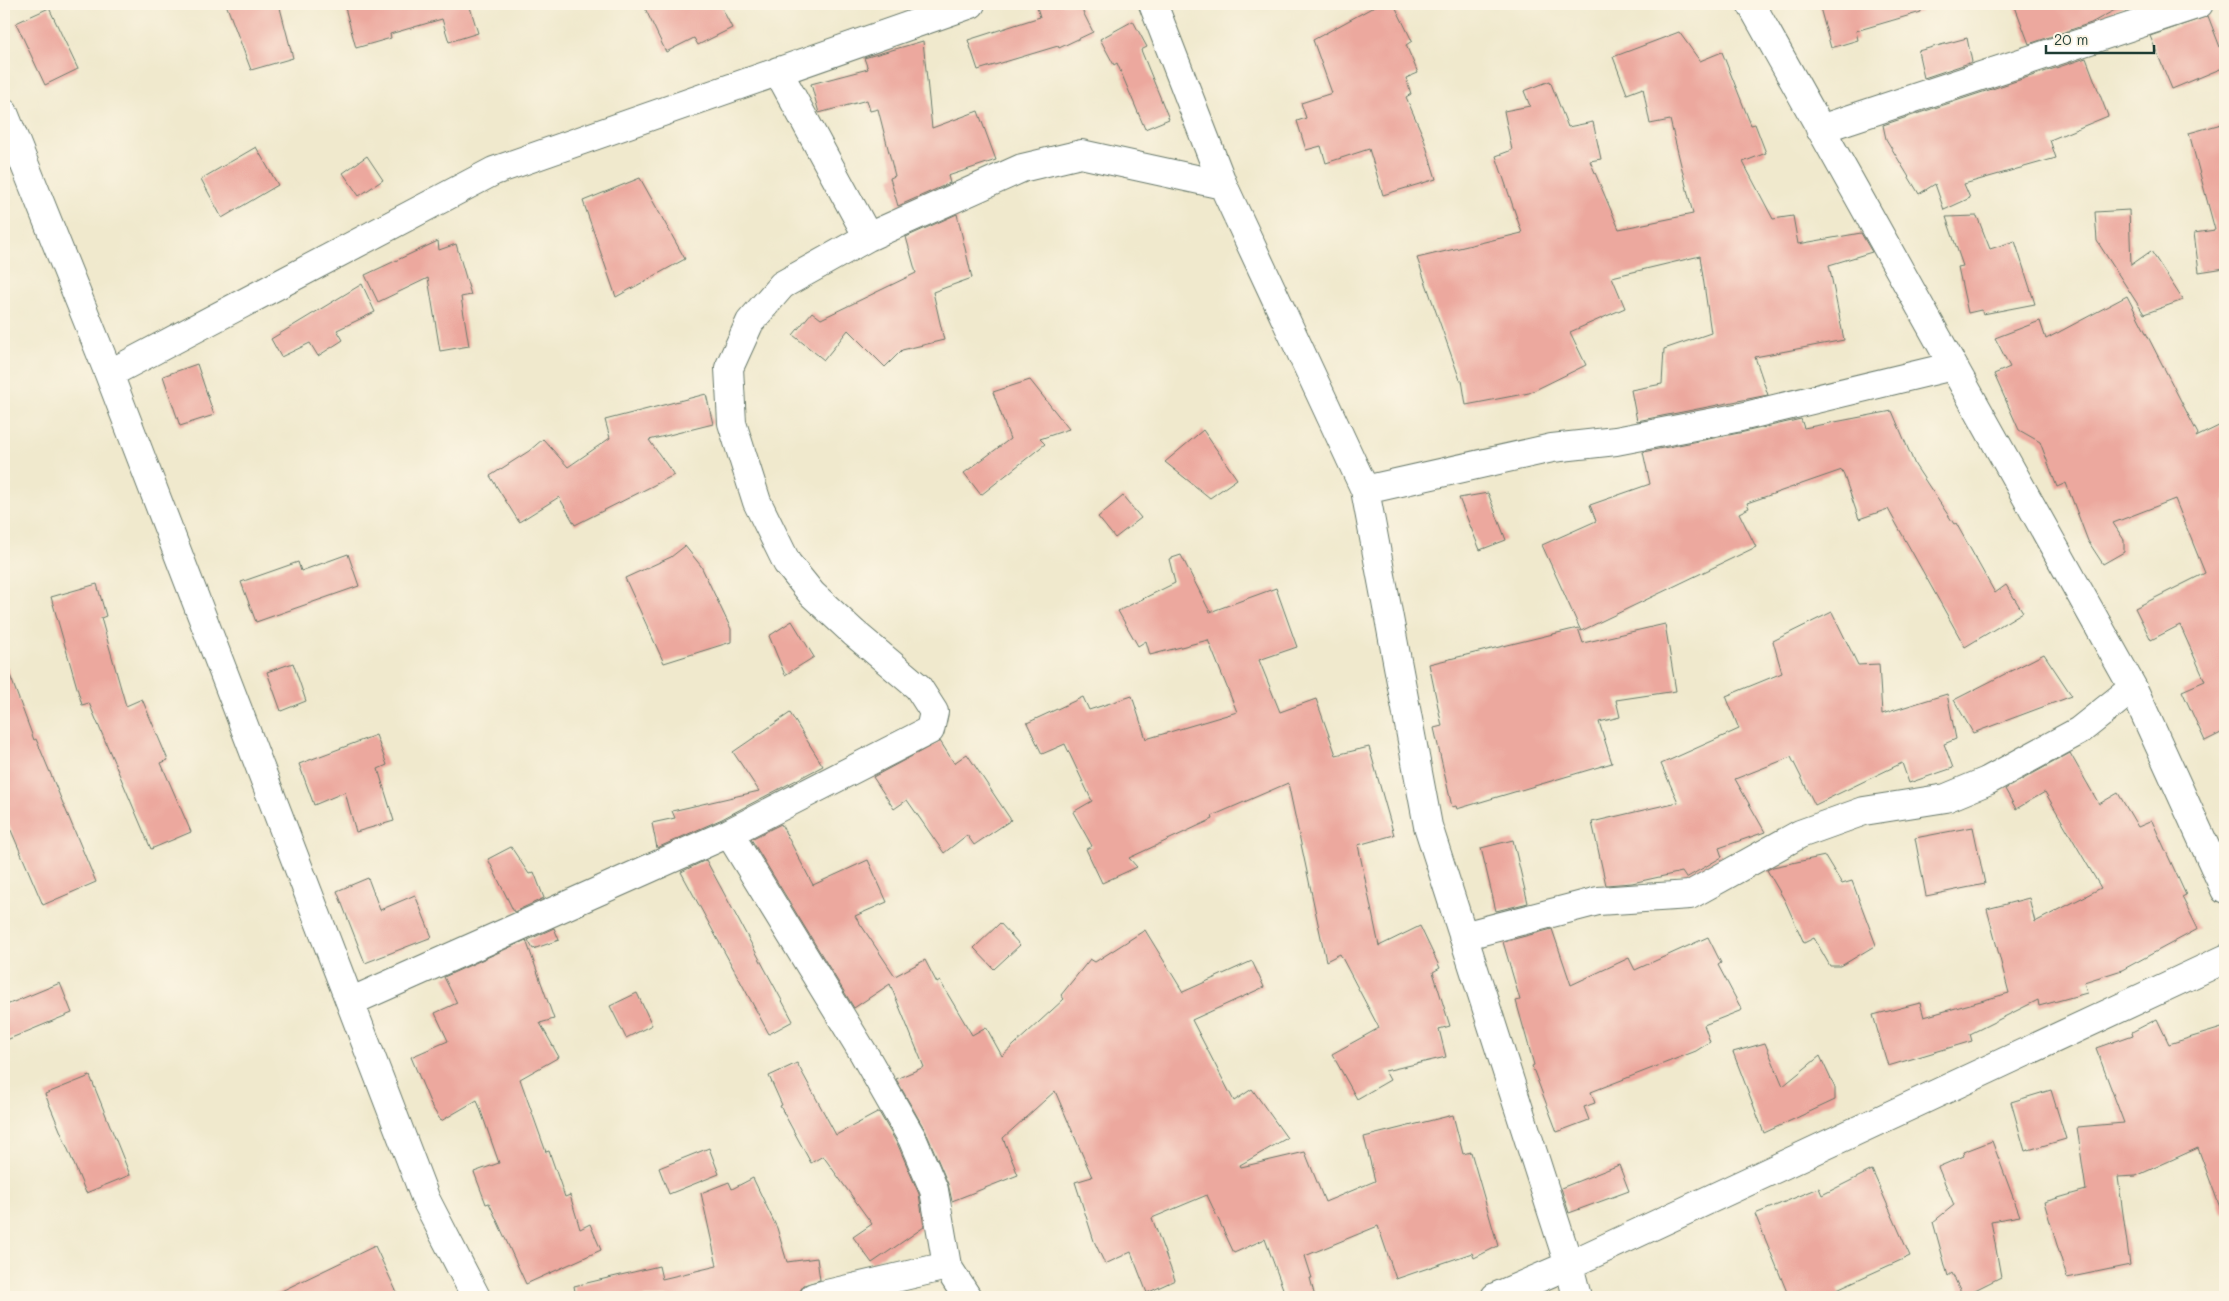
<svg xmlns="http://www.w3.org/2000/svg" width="2229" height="1301" viewBox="0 0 2229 1301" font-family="Mali,sans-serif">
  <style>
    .building { fill: #eca89e }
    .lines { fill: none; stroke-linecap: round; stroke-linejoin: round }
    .minor-casing { stroke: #68796a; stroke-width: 30 }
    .minor { stroke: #fff; stroke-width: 28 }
  </style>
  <rect width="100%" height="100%" fill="#fcf5e5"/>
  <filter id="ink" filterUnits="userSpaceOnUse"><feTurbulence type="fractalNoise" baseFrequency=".02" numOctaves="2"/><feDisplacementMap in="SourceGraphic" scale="10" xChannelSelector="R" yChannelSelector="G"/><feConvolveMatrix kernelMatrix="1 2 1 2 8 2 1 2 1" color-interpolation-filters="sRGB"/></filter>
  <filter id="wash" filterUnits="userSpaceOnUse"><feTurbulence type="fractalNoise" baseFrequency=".0096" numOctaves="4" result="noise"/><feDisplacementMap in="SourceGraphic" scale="20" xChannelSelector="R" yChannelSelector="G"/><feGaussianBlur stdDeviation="1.12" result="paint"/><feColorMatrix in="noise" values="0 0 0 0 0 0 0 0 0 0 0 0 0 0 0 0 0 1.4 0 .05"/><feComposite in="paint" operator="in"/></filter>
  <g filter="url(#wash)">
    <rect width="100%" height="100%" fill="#f0e9cd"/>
    <g id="blocks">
      <path class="building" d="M 226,4 L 279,4 L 293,58 L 251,70 Z
        M 344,4 L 469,4 L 478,33 L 449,42 L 442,19 L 390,34 L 391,38 L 356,48 Z
        M 643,4 L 720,4 L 732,28 L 698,45 L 694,38 L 666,52 Z
        M 1036,4 L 1079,4 L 1093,32 L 1059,48 L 1058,46 L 978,70 L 968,40 L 1040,17 Z
        M 1379,4 L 1394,4 L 1412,41 L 1406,45 L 1418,73 L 1406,78 L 1411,94 L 1406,97 L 1423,136 L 1436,179 L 1383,195 L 1369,149 L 1326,163 L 1321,146 L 1306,150 L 1297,121 L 1306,118 L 1301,103 L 1332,93 L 1313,40 Z
        M 1819,4 L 1920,4 L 1921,12 L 1856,31 L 1858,40 L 1831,48 Z
        M 2014,4 L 2126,4 L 2091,23 L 2029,44 Z
        M 49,8 L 78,69 L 45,85 L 16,23 Z
        M 2208,16 L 2225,60 L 2225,67 L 2172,89 L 2150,36 Z
        M 1133,21 L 1147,47 L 1141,50 L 1169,119 L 1145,129 L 1117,63 L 1114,65 L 1100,39 Z
        M 1679,32 L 1700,61 L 1722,52 L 1751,125 L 1755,124 L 1766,153 L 1743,162 L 1773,219 L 1793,216 L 1798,244 L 1861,233 L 1872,252 L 1829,265 L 1844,340 L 1755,357 L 1768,395 L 1637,421 L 1631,390 L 1662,384 L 1664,349 L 1711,333 L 1700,256 L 1612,277 L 1625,308 L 1570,332 L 1586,365 L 1529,393 L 1466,405 L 1462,380 L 1460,380 L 1417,258 L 1522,233 L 1496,156 L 1512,150 L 1504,111 L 1530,106 L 1524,91 L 1550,81 L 1568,127 L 1593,122 L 1601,159 L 1590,161 L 1619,229 L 1693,214 L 1670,120 L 1650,124 L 1643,88 L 1627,94 L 1613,57 Z
        M 1967,38 L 1972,62 L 1924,78 L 1918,51 Z
        M 923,41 L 932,128 L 978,111 L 996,160 L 948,176 L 950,183 L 898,206 L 890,178 L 895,176 L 878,109 L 870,111 L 867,100 L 819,113 L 811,84 L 868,69 L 864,58 Z
        M 2086,58 L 2108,116 L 2050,140 L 2056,158 L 1964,184 L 1970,198 L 1944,210 L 1935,184 L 1919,194 L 1886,139 L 1883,125 Z
        M 2225,123 L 2225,268 L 2199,272 L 2194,233 L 2215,230 L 2189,133 Z
        M 256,147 L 278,185 L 222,218 L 201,179 Z
        M 367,156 L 383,180 L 359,196 L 343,173 Z
        M 640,178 L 685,259 L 616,297 L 583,201 Z
        M 2129,210 L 2131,265 L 2151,251 L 2183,300 L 2144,314 L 2097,241 L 2095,212 Z
        M 957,214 L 972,278 L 933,292 L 944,340 L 902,350 L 885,367 L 848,330 L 824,360 L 793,335 L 812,312 L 821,319 L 916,273 L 906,237 Z
        M 1977,216 L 1990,249 L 2015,241 L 2035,304 L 1983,314 L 1981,310 L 1968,313 L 1958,267 L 1963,266 L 1946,217 Z
        M 438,241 L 439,250 L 456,244 L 471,295 L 461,297 L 469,346 L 440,351 L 428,278 L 378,302 L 365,275 Z
        M 362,284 L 375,312 L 337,330 L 343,340 L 318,356 L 310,343 L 281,357 L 271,339 Z
        M 2127,296 L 2198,434 L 2196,437 L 2225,423 L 2225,731 L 2205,741 L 2182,691 L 2205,681 L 2180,625 L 2151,640 L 2135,608 L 2205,573 L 2175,499 L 2113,523 L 2124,540 L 2124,552 L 2103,564 L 2088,541 L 2066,483 L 2057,487 L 2040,442 L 2019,430 L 1994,374 L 2010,367 L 1995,338 L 2040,321 L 2046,339 Z
        M 197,364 L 214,415 L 180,426 L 163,376 Z
        M 1030,380 L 1069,429 L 1040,439 L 1045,444 L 981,495 L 964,473 L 1010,439 L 993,392 Z
        M 706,394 L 713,424 L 649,440 L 674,475 L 575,525 L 559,497 L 519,522 L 490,476 L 529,451 L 543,439 L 568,467 L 610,438 L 605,420 Z
        M 1892,411 L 1915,465 L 1954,524 L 1956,523 L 1995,593 L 2006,585 L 2023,612 L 1965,647 L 1888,509 L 1859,519 L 1842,470 L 1747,503 L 1749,508 L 1739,513 L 1756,547 L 1581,631 L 1542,545 L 1596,521 L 1590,505 L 1650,484 L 1643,452 L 1744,432 L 1801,419 L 1804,428 Z
        M 1203,430 L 1237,479 L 1210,498 L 1165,462 Z
        M 1488,493 L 1506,540 L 1480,550 L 1459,498 Z
        M 1123,496 L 1141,518 L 1115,538 L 1098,517 Z
        M 685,546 L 701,566 L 731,629 L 731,642 L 664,663 L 625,578 L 671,557 Z
        M 348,554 L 359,586 L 256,622 L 241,582 L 298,562 L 301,571 Z
        M 1181,555 L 1210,612 L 1276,588 L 1297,647 L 1259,660 L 1280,712 L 1316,699 L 1336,755 L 1369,747 L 1394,835 L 1358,845 L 1379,946 L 1420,926 L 1440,968 L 1433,972 L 1450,1026 L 1439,1029 L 1446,1057 L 1385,1071 L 1390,1080 L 1357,1099 L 1332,1054 L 1379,1028 L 1340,954 L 1326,961 L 1288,783 L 1212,816 L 1213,819 L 1129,858 L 1137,867 L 1102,883 L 1086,849 L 1092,846 L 1073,812 L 1092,801 L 1065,744 L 1042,754 L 1027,723 L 1083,697 L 1089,710 L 1132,696 L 1146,739 L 1237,712 L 1208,640 L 1150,655 L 1146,641 L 1138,646 L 1118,611 L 1175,583 L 1169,559 Z
        M 97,584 L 106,616 L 101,618 L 126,706 L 142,699 L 168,760 L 161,763 L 191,832 L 151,849 L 89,703 L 82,705 L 51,597 Z
        M 1832,612 L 1858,665 L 1879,664 L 1882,714 L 1947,694 L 1956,739 L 1944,744 L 1953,768 L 1909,783 L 1902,763 L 1815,805 L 1791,757 L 1735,779 L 1765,832 L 1719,848 L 1722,857 L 1686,878 L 1682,872 L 1632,883 L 1606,885 L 1592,822 L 1678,802 L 1661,764 L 1739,729 L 1726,696 L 1782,673 L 1773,641 Z
        M 792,621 L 814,657 L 785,675 L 769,636 Z
        M 1665,624 L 1676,691 L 1616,700 L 1620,717 L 1599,722 L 1612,763 L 1457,809 L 1456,806 L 1452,807 L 1434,728 L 1442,726 L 1429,664 L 1578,628 L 1583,643 Z
        M 2044,654 L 2072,696 L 1973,733 L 1954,700 Z
        M 293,663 L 306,701 L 281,711 L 267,672 Z
        M 7,667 L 34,740 L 36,739 L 96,882 L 43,905 L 4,814 L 4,668 Z
        M 790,713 L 823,766 L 722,819 L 657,848 L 652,823 L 675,818 L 672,811 L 759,791 L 733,752 Z
        M 376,735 L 387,765 L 378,769 L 394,821 L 356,832 L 345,792 L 314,805 L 299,764 Z
        M 940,741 L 954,763 L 967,754 L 1011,820 L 974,845 L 967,835 L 944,853 L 907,800 L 894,809 L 873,777 Z
        M 2070,753 L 2099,804 L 2118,793 L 2138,827 L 2152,821 L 2186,895 L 2182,897 L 2198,929 L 2122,970 L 2084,982 L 2087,993 L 2039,1006 L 2038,1000 L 1970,1034 L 1972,1041 L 1888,1066 L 1873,1015 L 1920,1003 L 1924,1017 L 2009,993 L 1987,909 L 2029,898 L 2035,922 L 2101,888 L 2045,792 L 2016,809 L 2005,789 Z
        M 781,824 L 813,885 L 868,860 L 887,902 L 855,916 L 895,976 L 925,960 L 937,983 L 940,981 L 972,1035 L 986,1027 L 1002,1056 L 1064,999 L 1061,995 L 1090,959 L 1095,962 L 1145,930 L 1183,992 L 1252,961 L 1264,987 L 1192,1020 L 1234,1101 L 1252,1089 L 1287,1138 L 1240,1165 L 1241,1167 L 1305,1152 L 1325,1202 L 1375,1181 L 1364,1137 L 1453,1115 L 1463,1154 L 1471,1152 L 1498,1246 L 1474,1258 L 1472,1253 L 1396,1279 L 1378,1226 L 1305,1256 L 1312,1278 L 1310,1278 L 1315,1297 L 1286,1297 L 1265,1239 L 1234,1253 L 1207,1195 L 1152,1218 L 1175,1280 L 1147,1293 L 1131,1252 L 1105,1264 L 1094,1241 L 1075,1182 L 1092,1177 L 1055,1091 L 1003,1138 L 1018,1175 L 952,1201 L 948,1184 L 926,1132 L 896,1079 L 924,1067 L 890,984 L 854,1008 L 751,839 Z
        M 1973,827 L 1985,884 L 1926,896 L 1915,838 Z
        M 1513,840 L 1528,903 L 1496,911 L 1481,848 Z
        M 511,847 L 529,874 L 534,872 L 544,898 L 514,912 L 488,859 Z
        M 1825,856 L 1842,884 L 1852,881 L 1876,945 L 1841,966 L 1830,966 L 1814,938 L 1804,943 L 1785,901 L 1767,870 L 1773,867 Z
        M 706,860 L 793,1021 L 769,1034 L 681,872 Z
        M 368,878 L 380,910 L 415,895 L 432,937 L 365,963 L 337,891 Z
        M 1000,923 L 1020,945 L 994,969 L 974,948 Z
        M 554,928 L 559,940 L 533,949 L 528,940 Z
        M 1552,929 L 1571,985 L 1629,958 L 1635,970 L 1708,937 L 1721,963 L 1718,965 L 1742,1010 L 1704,1025 L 1710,1042 L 1696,1051 L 1591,1092 L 1595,1103 L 1584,1107 L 1589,1120 L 1557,1132 L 1532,1066 L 1534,1065 L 1516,1001 L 1520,1000 L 1503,942 Z
        M 526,940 L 554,1019 L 540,1023 L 559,1057 L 520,1079 L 546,1152 L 549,1151 L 565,1197 L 570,1195 L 580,1229 L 590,1224 L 601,1250 L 526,1284 L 489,1203 L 486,1204 L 474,1172 L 499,1163 L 477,1100 L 441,1121 L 432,1107 L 411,1057 L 448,1041 L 435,1013 L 457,1003 L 444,977 Z
        M 60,983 L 72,1013 L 4,1041 L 4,1006 Z
        M 637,993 L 652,1025 L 626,1038 L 610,1006 Z
        M 2157,1019 L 2169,1044 L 2225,1027 L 2225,1212 L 2222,1213 L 2198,1148 L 2136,1176 L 2118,1177 L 2130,1265 L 2067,1278 L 2044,1202 L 2086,1190 L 2077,1127 L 2124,1123 L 2096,1048 L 2133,1035 L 2132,1032 Z
        M 1765,1043 L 1783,1086 L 1820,1056 L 1835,1088 L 1835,1100 L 1764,1133 L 1733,1052 Z
        M 797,1063 L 836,1135 L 879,1112 L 898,1145 L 919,1194 L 924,1227 L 872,1263 L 853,1237 L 872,1224 L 823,1156 L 811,1163 L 780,1106 L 782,1105 L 769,1076 Z
        M 90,1076 L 130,1175 L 86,1193 L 45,1094 Z
        M 2051,1090 L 2066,1139 L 2025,1151 L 2011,1102 Z
        M 1992,1141 L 2020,1216 L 1991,1221 L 2001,1277 L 1963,1296 L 1952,1273 L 1948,1276 L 1933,1222 L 1954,1205 L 1938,1167 L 1964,1156 L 1963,1152 Z
        M 709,1148 L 719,1174 L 669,1194 L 659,1168 Z
        M 1619,1165 L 1629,1191 L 1569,1213 L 1561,1188 Z
        M 1872,1170 L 1910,1256 L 1837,1289 L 1841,1297 L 1789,1297 L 1755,1214 L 1819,1188 L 1822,1195 Z
        M 753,1178 L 777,1228 L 787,1262 L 817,1258 L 820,1280 L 804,1285 L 799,1292 L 799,1297 L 576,1297 L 574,1286 L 659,1266 L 662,1279 L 717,1266 L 701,1193 L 729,1182 L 732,1189 Z
        M 375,1246 L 399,1297 L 269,1297 Z"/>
    </g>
  </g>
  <g filter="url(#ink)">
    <use href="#blocks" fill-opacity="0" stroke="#68796a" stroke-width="1"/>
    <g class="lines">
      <defs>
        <path id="minor" d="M 1153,4 L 1223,185 L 1365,490 L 1428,826 L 1569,1265 L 1577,1297
          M 1751,4 L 2133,688 L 2225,890
          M 778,71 L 868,237
          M 4,113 L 109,374 L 426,1200 L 476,1297
          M 1820,129 L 2199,4
          M 109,374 L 494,171 L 971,4
          M 1365,490 L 1552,448 L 1616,441 L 1741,417 L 1953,366
          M 729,833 L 864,1054 L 912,1138 L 934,1190 L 947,1266 L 967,1297
          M 1463,936 L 1598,901 L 1690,895 L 1800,834 L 1864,811 L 1946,798 L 1987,781 L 2079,731 L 2133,688
          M 350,1002 L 729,833 L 930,730 L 934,712 L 918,687 L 854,633 L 812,594 L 787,563 L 757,502 L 732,423 L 729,368 L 750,322 L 782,285 L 868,237 L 1022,168 L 1081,154 L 1223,185
          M 814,1297 L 947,1266
          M 1495,1297 L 1569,1265 L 2225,959"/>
      </defs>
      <use href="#minor" class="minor-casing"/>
      <use href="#minor" class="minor"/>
    </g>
  </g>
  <rect width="2229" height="1301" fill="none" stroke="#fcf5e5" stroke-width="20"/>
  <path d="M2046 45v8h108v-8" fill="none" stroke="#1f3d34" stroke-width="2.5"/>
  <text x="2054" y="45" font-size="15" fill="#1f3d34" stroke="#fcf5e5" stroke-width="4" paint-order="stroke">20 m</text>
</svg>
